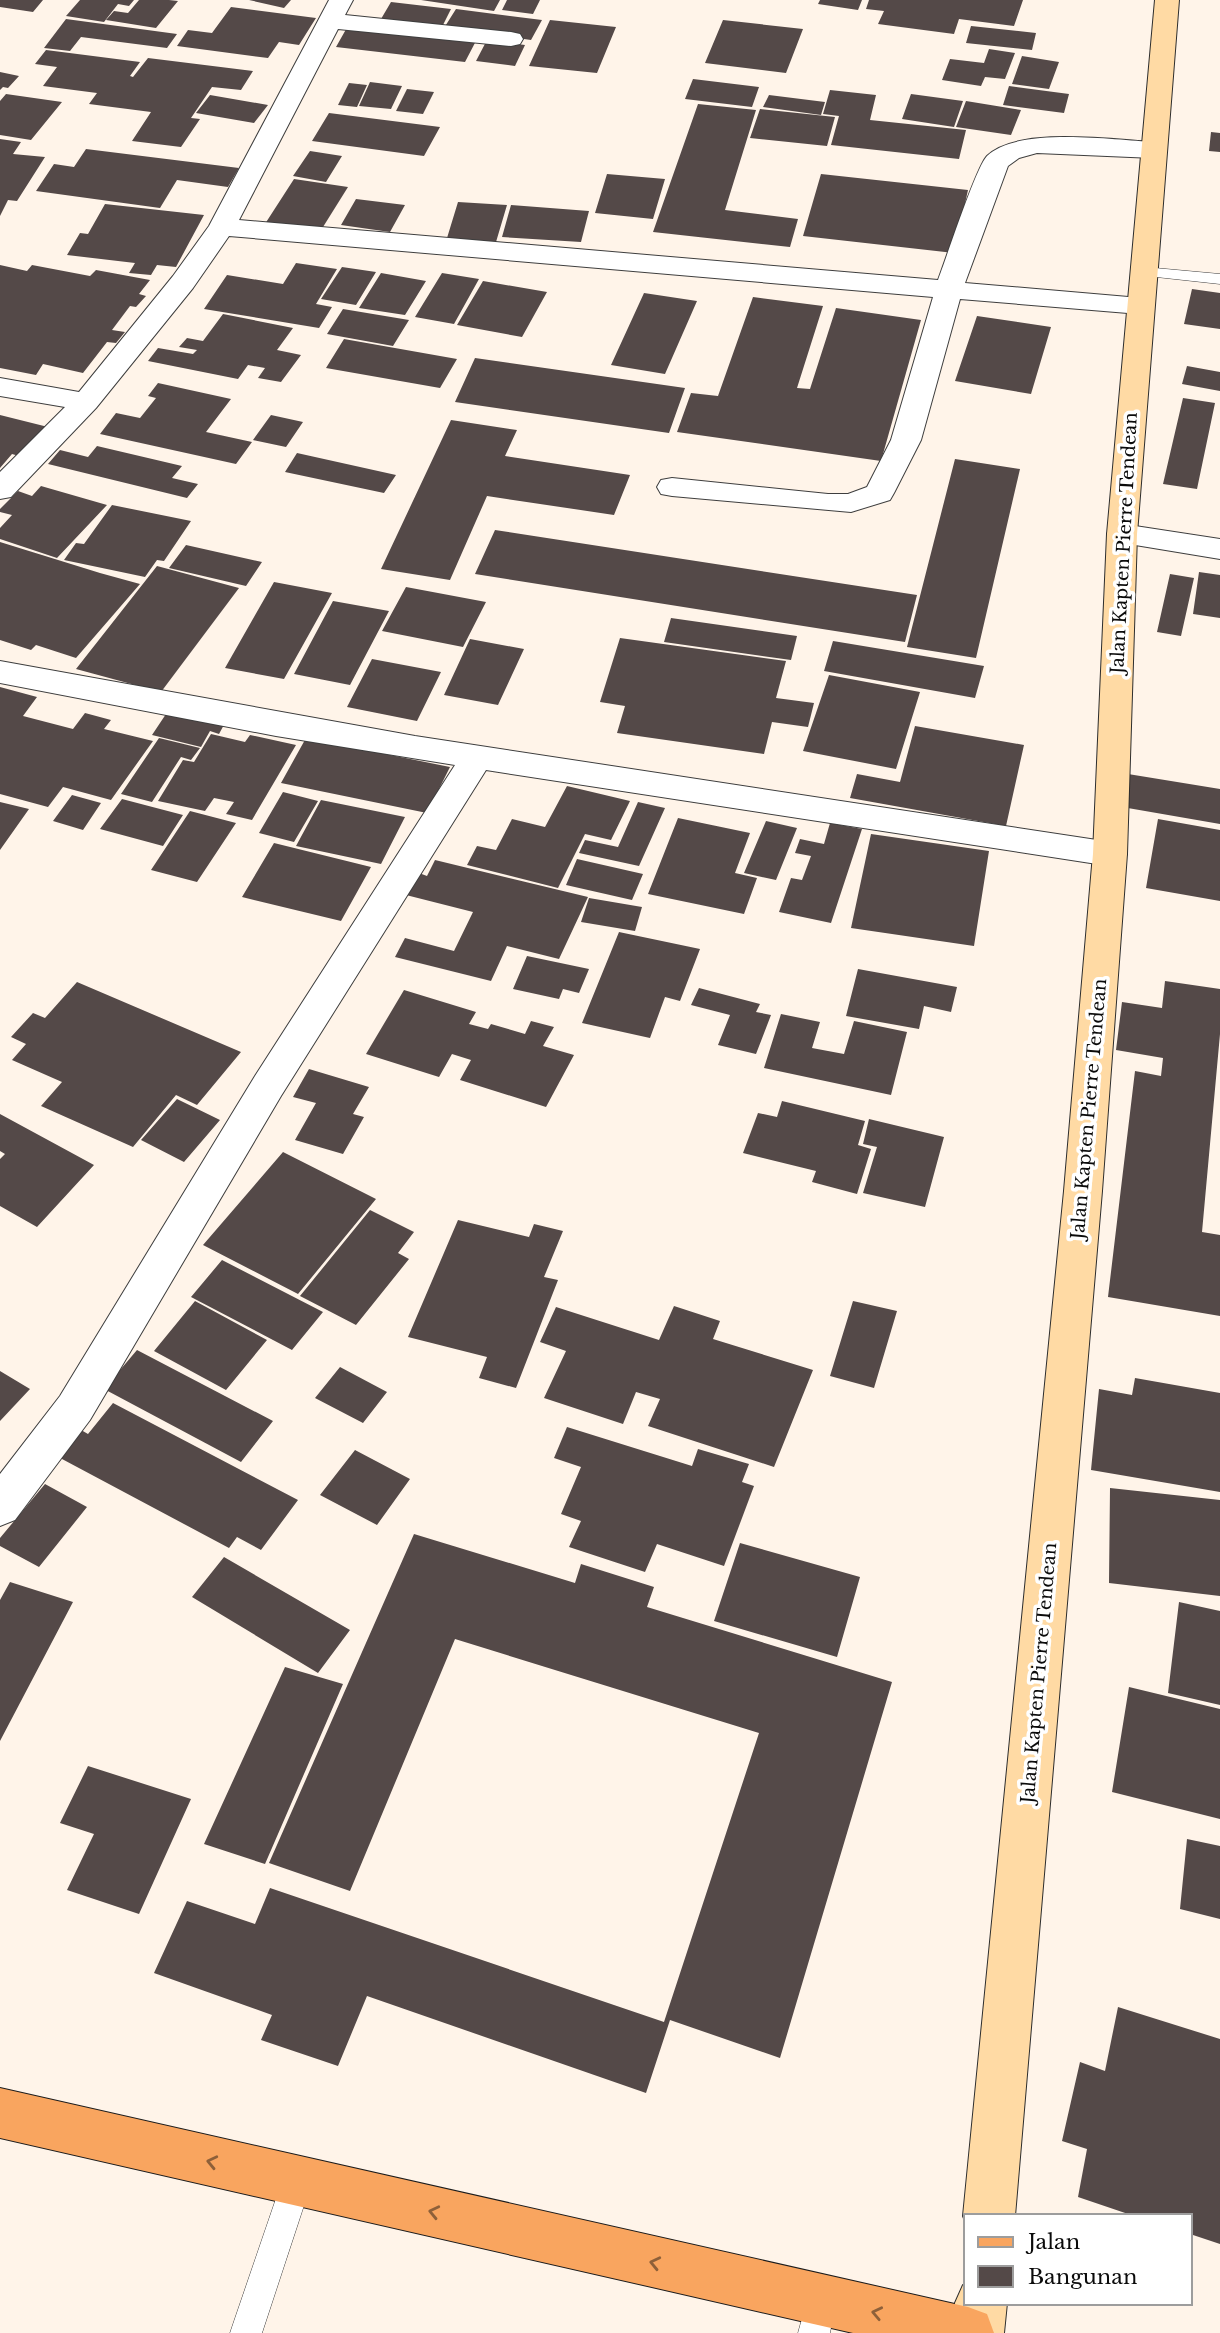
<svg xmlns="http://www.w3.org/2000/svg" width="1220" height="2333" viewBox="0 0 1220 2333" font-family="'Libre Baskerville',serif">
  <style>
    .building { fill: #544948 }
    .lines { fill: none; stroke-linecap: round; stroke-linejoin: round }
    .service-casing { stroke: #3e3e3e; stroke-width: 1 }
    .minor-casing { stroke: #3e3e3e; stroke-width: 2 }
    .tertiary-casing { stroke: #3e3e3e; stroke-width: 2 }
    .secondary-casing { stroke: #2d2d2d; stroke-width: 2 }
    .primary-casing { stroke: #1c1c1c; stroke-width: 2 }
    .service { fill: #fff; fill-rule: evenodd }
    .minor { fill: #fff; fill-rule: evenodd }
    .tertiary { fill: #fff; fill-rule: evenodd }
    .secondary { fill: #ffdaa4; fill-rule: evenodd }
    .primary { fill: #f9a55f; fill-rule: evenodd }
    .oneway { stroke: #8e6039 }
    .labels { text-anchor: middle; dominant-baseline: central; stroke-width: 7; stroke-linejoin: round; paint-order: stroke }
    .street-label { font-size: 18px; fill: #0b0b0b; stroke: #fff }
  </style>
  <rect width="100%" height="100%" fill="#fff4e9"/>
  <path class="building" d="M 0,0 L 43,0 L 33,12 L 0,7 Z
    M 80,0 L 134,0 L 129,6 L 118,4 L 104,22 L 66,16 Z
    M 139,0 L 169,0 L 178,1 L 156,28 L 106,20 L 114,11 L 128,13 Z
    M 249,0 L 291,0 L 284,8 Z
    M 421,0 L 500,0 L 494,11 Z
    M 507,0 L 540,0 L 533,14 L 502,10 Z
    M 820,0 L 862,0 L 858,10 L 818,4 Z
    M 869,0 L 1023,0 L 1014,26 L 959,19 L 954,34 L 878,24 L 884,11 L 866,9 Z
    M 391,2 L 451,9 L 442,27 L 381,19 Z
    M 231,7 L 316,18 L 299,45 L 279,42 L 268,58 L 177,46 L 188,30 L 212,33 Z
    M 456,9 L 542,20 L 531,40 L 444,28 Z
    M 66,19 L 177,34 L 167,48 L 81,37 L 70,51 L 44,48 Z
    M 550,20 L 616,27 L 597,73 L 529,66 Z
    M 723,20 L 803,29 L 786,73 L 705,63 Z
    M 349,24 L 477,39 L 465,62 L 336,47 Z
    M 971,26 L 1036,33 L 1032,50 L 966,43 Z
    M 487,40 L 525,45 L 515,66 L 476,61 Z
    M 989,49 L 1015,53 L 1005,79 L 985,77 L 981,86 L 942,80 L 950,59 L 984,63 Z
    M 46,50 L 140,62 L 130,76 L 133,77 L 148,58 L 253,71 L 241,90 L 212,87 L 191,118 L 200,119 L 181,147 L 132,141 L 151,112 L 89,104 L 97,93 L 43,86 L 57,67 L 35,64 Z
    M 1022,56 L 1059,62 L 1049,89 L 1012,84 Z
    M 0,72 L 19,76 L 8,88 L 3,87 L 0,90 Z
    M 693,79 L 759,87 L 752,107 L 685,99 Z
    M 370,82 L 402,86 L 391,109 L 359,106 Z
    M 349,83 L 367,85 L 357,107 L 338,105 Z
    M 1009,86 L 1069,94 L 1064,113 L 1003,105 Z
    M 407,89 L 434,92 L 423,114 L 396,111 Z
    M 830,90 L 876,95 L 870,120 L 966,130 L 959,159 L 831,145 L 839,116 L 823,114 Z
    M 6,94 L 62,102 L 31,140 L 0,135 L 0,101 Z
    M 911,94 L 963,101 L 954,127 L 902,119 Z
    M 210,95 L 268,105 L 254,123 L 196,113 Z
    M 769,95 L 825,102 L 821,115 L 763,107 Z
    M 966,101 L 1021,110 L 1011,135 L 956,127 Z
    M 698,104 L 756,110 L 725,210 L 798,219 L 790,247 L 653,232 Z
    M 760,109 L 835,117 L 827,146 L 750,138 Z
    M 329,113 L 440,127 L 424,156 L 312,141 Z
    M 1211,132 L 1220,133 L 1220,152 L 1209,151 Z
    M 0,139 L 21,142 L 13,154 L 45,157 L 17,201 L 8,200 L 0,216 Z
    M 86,149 L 239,168 L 228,187 L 177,180 L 160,208 L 36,191 L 54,164 L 74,167 Z
    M 310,151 L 342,156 L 326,182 L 293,176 Z
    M 607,174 L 665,179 L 653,219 L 595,213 Z
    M 821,174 L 968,190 L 954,253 L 803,236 Z
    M 294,179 L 348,187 L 318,235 L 263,227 Z
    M 356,199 L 405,205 L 390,232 L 341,225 Z
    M 458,202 L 507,205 L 496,242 L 447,238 Z
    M 105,204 L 204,215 L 176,267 L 157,265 L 151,275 L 129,273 L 135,263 L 67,255 L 80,233 L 88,234 Z
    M 511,205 L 589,211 L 581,242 L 502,237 Z
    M 296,263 L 337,269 L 316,304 L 332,307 L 319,328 L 204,309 L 227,275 L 283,284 Z
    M 0,265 L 27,271 L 32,265 L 90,276 L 96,270 L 150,280 L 139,294 L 146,296 L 136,307 L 130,306 L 112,330 L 125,332 L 116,343 L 107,342 L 83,373 L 43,364 L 36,375 L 0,368 Z
    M 342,267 L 376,272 L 356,305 L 321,299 Z
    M 381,273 L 426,281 L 405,315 L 359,308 Z
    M 442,273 L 479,279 L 454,324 L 415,317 Z
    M 483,281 L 547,292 L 522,337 L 457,325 Z
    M 1192,289 L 1220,293 L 1220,329 L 1184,324 Z
    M 644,293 L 697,301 L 665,374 L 611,365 Z
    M 753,297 L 823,306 L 797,388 L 810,389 L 836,308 L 921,320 L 881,461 L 677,432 L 691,393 L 718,396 Z
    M 343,309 L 409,320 L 393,346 L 327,334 Z
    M 223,314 L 293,328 L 277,350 L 301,355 L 281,382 L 258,378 L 265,368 L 248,365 L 238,379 L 148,361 L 158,348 L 193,354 L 197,350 L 179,347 L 187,338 L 203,341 Z
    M 977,316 L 1051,327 L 1031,394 L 955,381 Z
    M 344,339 L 457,359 L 440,388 L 326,368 Z
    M 475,358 L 685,388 L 669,433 L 455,402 Z
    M 1187,366 L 1220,372 L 1220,391 L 1182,384 Z
    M 158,383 L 231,399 L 206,432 L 252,442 L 236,464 L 100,434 L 116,413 L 140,418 L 156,398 L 148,396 Z
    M 1183,398 L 1215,403 L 1197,489 L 1163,484 Z
    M 0,415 L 52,428 L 26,458 L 12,454 L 0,468 Z
    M 271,415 L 303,422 L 286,447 L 253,440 Z
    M 451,420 L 517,430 L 505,456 L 630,475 L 614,515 L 487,496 L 450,580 L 381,569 Z
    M 97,446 L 182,466 L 172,478 L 198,484 L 187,498 L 48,464 L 60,450 L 88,457 Z
    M 297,453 L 396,475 L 384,493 L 285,472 Z
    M 955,459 L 1020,469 L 976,658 L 907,647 Z
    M 41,486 L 107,505 L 57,558 L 0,539 L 0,528 L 12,515 L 0,512 L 0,509 L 18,491 L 32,496 Z
    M 112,505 L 191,521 L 164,561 L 157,560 L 145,577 L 64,560 L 76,543 L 84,544 Z
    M 495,530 L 917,595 L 905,642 L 475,574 Z
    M 0,542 L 100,573 L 140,584 L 76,658 L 36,645 L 31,650 L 0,640 Z
    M 186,545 L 262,562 L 246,586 L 169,568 Z
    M 157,566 L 239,588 L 161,692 L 76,669 Z
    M 1199,572 L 1220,575 L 1220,618 L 1193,614 Z
    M 1170,574 L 1194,578 L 1181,636 L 1157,632 Z
    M 274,582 L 332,593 L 284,679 L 225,668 Z
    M 406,587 L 486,602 L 463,647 L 382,631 Z
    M 333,601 L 389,611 L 350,685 L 294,674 Z
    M 671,618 L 797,636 L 791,660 L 664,642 Z
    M 620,638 L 786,661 L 776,698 L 814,703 L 808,727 L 772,722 L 764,754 L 617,733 L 625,706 L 600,702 Z
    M 470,639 L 524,649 L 498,705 L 444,695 Z
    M 833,641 L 984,666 L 975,698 L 824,671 Z
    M 372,659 L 441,672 L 417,721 L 347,707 Z
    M 829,675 L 920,692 L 896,769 L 803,751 Z
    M 0,687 L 37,697 L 23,716 L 73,729 L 85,713 L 111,720 L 104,729 L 153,741 L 111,800 L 63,787 L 48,807 L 0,794 Z
    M 170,708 L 226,721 L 219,734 L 210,731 L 201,747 L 152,735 Z
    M 915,726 L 1024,745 L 1006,826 L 850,798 L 857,774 L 900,782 Z
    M 211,734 L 245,742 L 250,735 L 296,745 L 252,820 L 226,814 L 234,802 L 214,798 L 205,811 L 158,801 L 183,760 L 194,762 Z
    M 159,738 L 200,748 L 191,760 L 181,757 L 152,802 L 121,794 Z
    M 306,738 L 450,767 L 427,813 L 281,783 Z
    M 1128,774 L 1220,789 L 1220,824 L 1122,807 Z
    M 567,786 L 630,801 L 611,840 L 585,834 L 558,888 L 467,865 L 477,846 L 496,850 L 512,819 L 545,827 Z
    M 283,792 L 318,801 L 294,842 L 259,833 Z
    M 72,795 L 101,803 L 83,830 L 53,821 Z
    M 122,799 L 183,815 L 163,846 L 100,829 Z
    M 321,800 L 405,817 L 381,864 L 296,846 Z
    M 0,802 L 29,809 L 0,850 Z
    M 638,802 L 665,808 L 639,866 L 579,853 L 585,840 L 618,847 Z
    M 190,811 L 236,823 L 197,882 L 151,870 Z
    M 678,818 L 750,833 L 735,873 L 757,878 L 744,914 L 648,894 Z
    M 1158,819 L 1220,830 L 1220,901 L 1146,888 Z
    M 766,821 L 797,828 L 776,880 L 744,873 Z
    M 830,823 L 862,829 L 831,923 L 779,912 L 791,878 L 802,880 L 811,856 L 795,853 L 800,839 L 824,844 Z
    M 871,834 L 989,851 L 974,946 L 851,928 Z
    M 274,843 L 371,867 L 341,921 L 242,897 Z
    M 577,859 L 643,874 L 632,900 L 566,885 Z
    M 435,860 L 588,897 L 559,959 L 507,946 L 491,981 L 395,957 L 405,938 L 454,951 L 473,912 L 406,895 L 419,873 L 427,876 Z
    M 589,898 L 642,907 L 635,931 L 581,922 Z
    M 619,932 L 700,949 L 680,1001 L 665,997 L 650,1038 L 582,1023 Z
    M 527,956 L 589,969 L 579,993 L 563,989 L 559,999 L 513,989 Z
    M 858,969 L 957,987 L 951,1012 L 924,1006 L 919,1029 L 846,1016 Z
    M 1165,981 L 1220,989 L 1220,1034 L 1202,1232 L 1220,1235 L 1220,1316 L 1108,1297 L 1135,1071 L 1161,1076 L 1163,1058 L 1116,1050 L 1122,1002 L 1162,1008 Z
    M 77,982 L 241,1052 L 197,1105 L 176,1095 L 133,1147 L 41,1106 L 62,1082 L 12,1060 L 26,1044 L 11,1037 L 33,1013 L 45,1018 Z
    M 699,988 L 760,1004 L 756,1012 L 771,1015 L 756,1054 L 718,1045 L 730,1015 L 691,1005 Z
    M 404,990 L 476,1012 L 469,1024 L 488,1029 L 491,1024 L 525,1034 L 531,1021 L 554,1027 L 543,1046 L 574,1055 L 546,1107 L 460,1080 L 471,1060 L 452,1054 L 439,1077 L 366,1054 Z
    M 781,1014 L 820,1022 L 812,1048 L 844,1054 L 854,1021 L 907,1032 L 891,1095 L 764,1068 Z
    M 309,1069 L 369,1087 L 353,1114 L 364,1117 L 343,1154 L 295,1140 L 316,1103 L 293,1097 Z
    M 177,1099 L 220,1120 L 184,1162 L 141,1140 Z
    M 782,1101 L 865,1121 L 858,1145 L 871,1149 L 857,1194 L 812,1182 L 816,1171 L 743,1153 L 758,1113 L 777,1117 Z
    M 0,1114 L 94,1165 L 37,1227 L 0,1206 L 0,1159 L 5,1154 L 0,1151 Z
    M 869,1119 L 944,1137 L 925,1207 L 863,1193 L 877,1147 L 863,1144 Z
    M 283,1152 L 376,1199 L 298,1294 L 203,1245 Z
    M 370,1210 L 414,1232 L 398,1253 L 409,1259 L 356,1325 L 300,1296 Z
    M 458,1220 L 529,1237 L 534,1224 L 563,1231 L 544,1277 L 558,1280 L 516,1388 L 479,1378 L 487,1357 L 408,1337 Z
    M 222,1260 L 323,1312 L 292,1350 L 191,1297 Z
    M 195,1301 L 267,1340 L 226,1390 L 154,1351 Z
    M 853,1301 L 897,1311 L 874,1388 L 830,1376 Z
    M 674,1306 L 720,1321 L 713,1339 L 813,1370 L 774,1467 L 648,1426 L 660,1399 L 636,1392 L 623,1424 L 544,1398 L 566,1351 L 540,1342 L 556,1307 L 659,1340 Z
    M 137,1350 L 273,1421 L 241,1462 L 104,1389 Z
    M 340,1367 L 387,1392 L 363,1423 L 315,1398 Z
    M 0,1371 L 30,1389 L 0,1421 Z
    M 1135,1378 L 1220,1393 L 1220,1492 L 1091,1470 L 1099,1389 L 1132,1395 Z
    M 113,1403 L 298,1500 L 261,1550 L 237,1537 L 229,1548 L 47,1451 L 69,1423 L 88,1434 Z
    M 567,1427 L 692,1466 L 698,1449 L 749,1464 L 742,1482 L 754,1486 L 724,1566 L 657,1544 L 645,1572 L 569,1547 L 581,1521 L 561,1514 L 581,1467 L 554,1458 Z
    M 355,1450 L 410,1479 L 377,1525 L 320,1495 Z
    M 45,1484 L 87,1507 L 39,1567 L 0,1546 L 0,1538 Z
    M 1110,1488 L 1220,1500 L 1220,1596 L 1109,1583 Z
    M 414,1534 L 575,1583 L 581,1564 L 654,1587 L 647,1607 L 892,1682 L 780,2058 L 670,2020 L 646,2093 L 367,1996 L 338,2066 L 261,2040 L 272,2015 L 154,1973 L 187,1901 L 255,1924 L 270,1888 L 664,2022 L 759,1733 L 455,1639 L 350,1891 L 269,1863 Z
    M 740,1543 L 860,1577 L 837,1657 L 714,1621 Z
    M 224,1557 L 350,1630 L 318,1673 L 192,1597 Z
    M 10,1582 L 73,1602 L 0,1741 L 0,1600 Z
    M 1179,1602 L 1220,1611 L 1220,1705 L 1168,1693 Z
    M 285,1667 L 343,1684 L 265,1864 L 204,1844 Z
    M 1129,1687 L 1220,1709 L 1220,1819 L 1112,1792 Z
    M 88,1766 L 191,1799 L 139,1914 L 67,1890 L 94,1834 L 60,1823 Z
    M 1187,1839 L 1220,1846 L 1220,1919 L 1180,1909 Z
    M 1118,2007 L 1220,2039 L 1220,2244 L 1190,2234 L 1190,2216 L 1134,2216 L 1078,2197 L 1087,2149 L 1062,2141 L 1080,2062 L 1105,2071 Z"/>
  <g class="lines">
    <defs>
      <path id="service" d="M 1144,267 L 1220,274 L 1220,284 L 1138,275 L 1136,272 L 1138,269 Z
        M 297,2166 L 308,2170 L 312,2181 L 262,2333 L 230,2333 L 282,2181 L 286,2170 Z
        M 821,2286 L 832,2290 L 836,2301 L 830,2333 L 798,2333 L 810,2290 Z"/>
      <path id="minor" d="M 329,0 L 353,0 L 345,15 L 511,32 L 520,34 L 523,39 L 520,44 L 511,46 L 338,29 L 239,220 L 938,280 C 946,259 976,167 987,156 C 1018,126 1113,140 1154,142 L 1163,144 L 1167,150 L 1163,156 L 1154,158 L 1037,153 L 1019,158 L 1008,166 L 965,283 L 1140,298 L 1150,300 L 1154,306 L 1150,312 L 1140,314 L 960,299 L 921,440 L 894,493 L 890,500 L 851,512 L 672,496 L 661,494 L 657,487 L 661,480 L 672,478 L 828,494 L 848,494 L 867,487 L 891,440 L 933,297 L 229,236 L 193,288 L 96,408 L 11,497 L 0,499 L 0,472 L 65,407 L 0,396 L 0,378 L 79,392 L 173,276 L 209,226 Z
        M 0,661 L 415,736 L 1110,842 L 1122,845 L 1127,854 L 1122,863 L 1110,866 L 486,770 L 281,1096 L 90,1420 L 15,1520 L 0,1526 L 0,1474 L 60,1396 L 255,1076 L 455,765 L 276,736 L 0,683 Z"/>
      <path id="tertiary" d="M 1122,524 L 1220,539 L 1220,559 L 1111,541 L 1107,534 L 1111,527 Z"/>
      <path id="secondary" d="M 1155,0 L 1179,0 L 1137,534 L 1127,854 L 1102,1191 L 1015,2216 L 966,2216 L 966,2223 L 963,2216 L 1064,1191 L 1093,854 L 1107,534 Z
        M 966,2283 L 966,2303 L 1007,2303 L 1004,2333 L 952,2333 L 955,2303 L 963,2285 Z"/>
      <path id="primary" d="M 0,2088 L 968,2307 L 987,2314 L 994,2333 L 853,2333 L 0,2138 Z"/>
    </defs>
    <use href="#service" class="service-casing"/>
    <use href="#minor" class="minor-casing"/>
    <use href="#tertiary" class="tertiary-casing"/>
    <use href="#secondary" class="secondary-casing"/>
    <use href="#primary" class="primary-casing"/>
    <use href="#service" class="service"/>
    <use href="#minor" class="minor"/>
    <use href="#tertiary" class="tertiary"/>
    <use href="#secondary" class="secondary"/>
    <use href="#primary" class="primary"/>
  </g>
  <defs><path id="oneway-chevron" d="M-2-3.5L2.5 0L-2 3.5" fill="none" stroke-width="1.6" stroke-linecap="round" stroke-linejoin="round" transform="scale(1.75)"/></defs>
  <g class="oneway">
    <use href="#oneway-chevron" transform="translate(212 2162) rotate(-167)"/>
    <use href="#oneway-chevron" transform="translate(434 2212) rotate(-167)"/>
    <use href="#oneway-chevron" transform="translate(655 2263) rotate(-167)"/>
    <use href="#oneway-chevron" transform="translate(877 2313) rotate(-168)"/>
  </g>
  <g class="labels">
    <g class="street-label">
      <text transform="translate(1124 543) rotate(-87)">Jalan Kapten Pierre Tendean</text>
      <text transform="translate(1089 1109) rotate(-85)">Jalan Kapten Pierre Tendean</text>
      <text transform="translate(1039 1673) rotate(-85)">Jalan Kapten Pierre Tendean</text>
    </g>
  </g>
  <rect x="964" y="2214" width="228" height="91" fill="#ffffff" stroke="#9d9d9d" stroke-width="2"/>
  <rect x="978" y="2237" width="35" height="10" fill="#f9a55f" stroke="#9d9d9d" stroke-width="2"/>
  <text x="1028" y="2249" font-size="21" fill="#0b0b0b">Jalan</text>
  <rect x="978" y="2266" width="35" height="21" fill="#544948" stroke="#9d9d9d" stroke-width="2"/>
  <text x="1028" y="2284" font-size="21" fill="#0b0b0b">Bangunan</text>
</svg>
